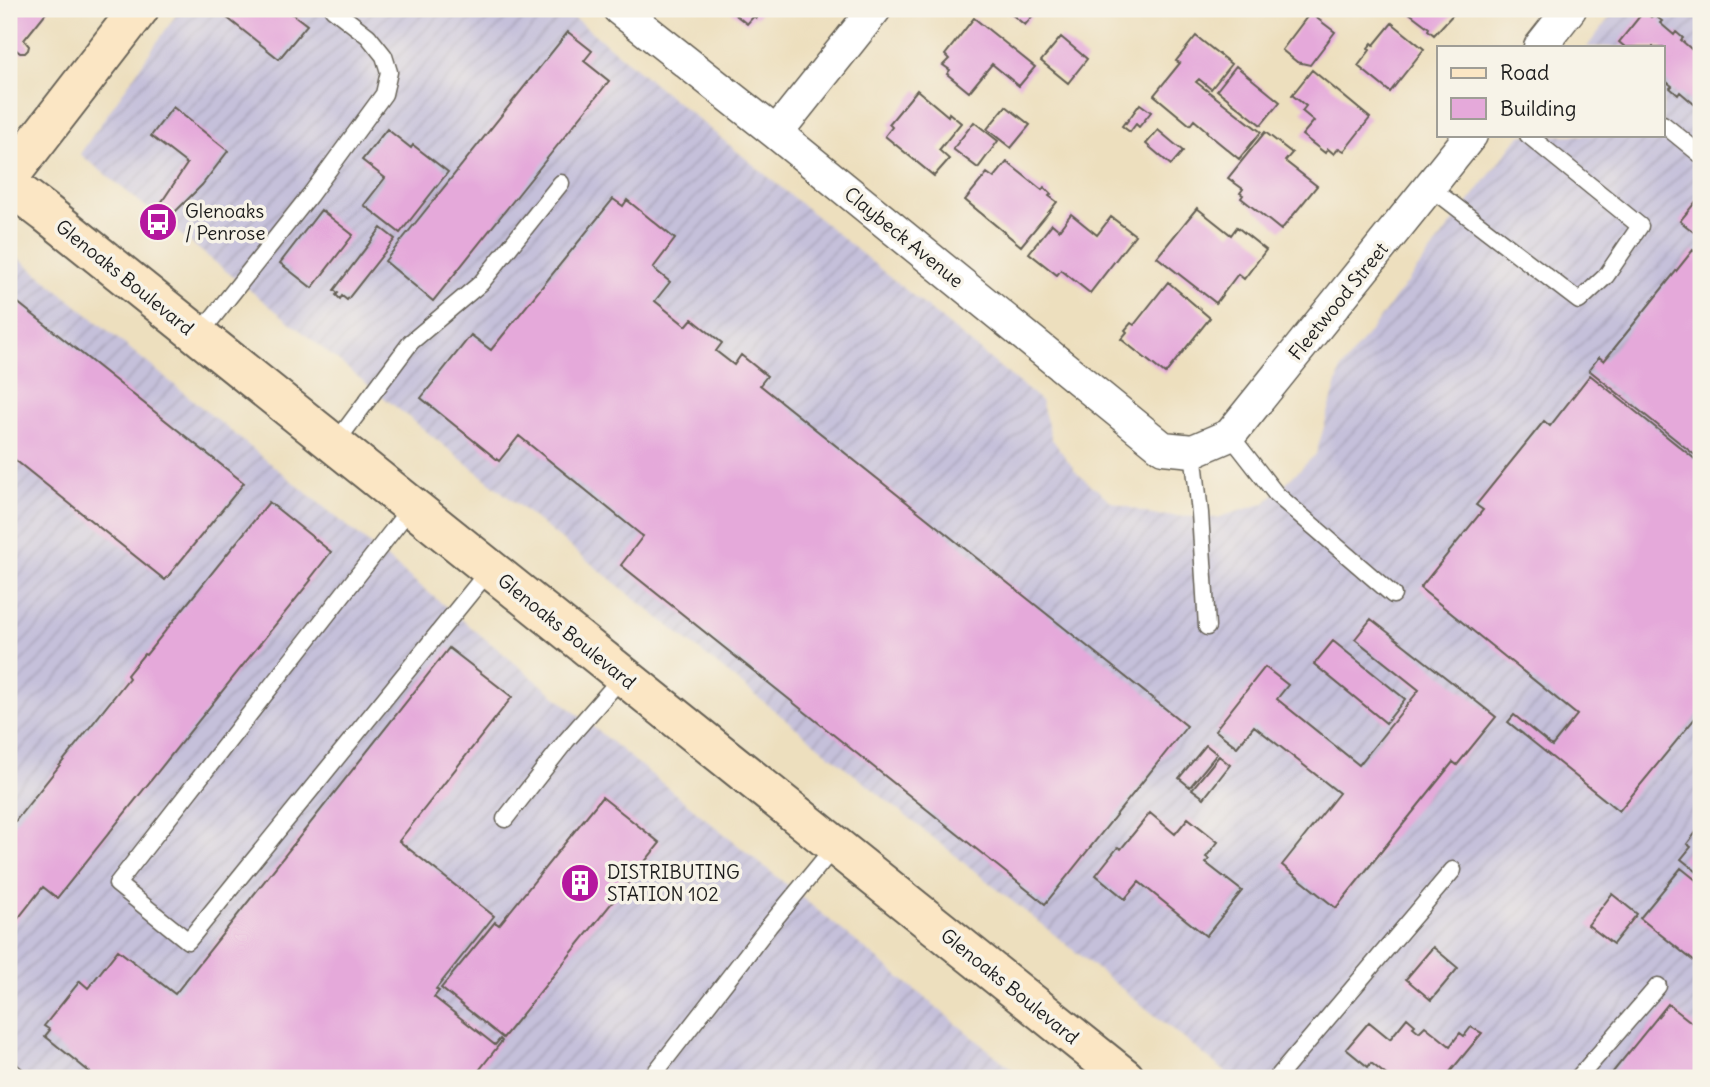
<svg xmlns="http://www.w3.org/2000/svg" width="1710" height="1087" viewBox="0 0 1710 1087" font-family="Delius,sans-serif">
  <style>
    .industrial { fill: url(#industrial-furrows) }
    .building { fill: #e5a9da }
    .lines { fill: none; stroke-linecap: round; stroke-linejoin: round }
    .service-casing { stroke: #656055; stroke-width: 19 }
    .minor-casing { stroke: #656055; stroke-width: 35 }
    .secondary-casing { stroke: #656055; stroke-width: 42 }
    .service { stroke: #fff; stroke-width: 16 }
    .minor { stroke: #fff; stroke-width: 32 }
    .secondary { stroke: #fbe6c4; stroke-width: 38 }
    .labels { text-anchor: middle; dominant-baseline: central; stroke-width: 7; stroke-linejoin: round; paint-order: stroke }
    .poi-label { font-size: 19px; fill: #1c1c1c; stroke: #f7f3e8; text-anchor: start }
    .street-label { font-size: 19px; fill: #1c1c1c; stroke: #f7f3e8 }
  </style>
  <defs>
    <pattern id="industrial-furrows" width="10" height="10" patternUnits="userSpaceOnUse" patternTransform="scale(1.75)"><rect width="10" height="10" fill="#c5c0da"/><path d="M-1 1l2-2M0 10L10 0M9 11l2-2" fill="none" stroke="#a9a4ba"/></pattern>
  </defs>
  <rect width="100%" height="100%" fill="#f7f3e8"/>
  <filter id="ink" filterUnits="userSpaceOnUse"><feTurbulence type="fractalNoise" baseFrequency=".0143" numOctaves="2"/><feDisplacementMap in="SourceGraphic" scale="14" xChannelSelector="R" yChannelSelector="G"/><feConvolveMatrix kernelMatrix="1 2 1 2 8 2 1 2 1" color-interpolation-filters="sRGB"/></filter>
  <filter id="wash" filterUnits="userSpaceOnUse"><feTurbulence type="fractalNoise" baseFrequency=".00686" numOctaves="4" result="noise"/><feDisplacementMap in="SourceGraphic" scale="28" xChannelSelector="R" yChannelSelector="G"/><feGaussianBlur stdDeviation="1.57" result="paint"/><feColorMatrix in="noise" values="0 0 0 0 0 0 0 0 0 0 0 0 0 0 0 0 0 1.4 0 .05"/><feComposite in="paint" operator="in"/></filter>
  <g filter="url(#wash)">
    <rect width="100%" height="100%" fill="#eddfbe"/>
    <path class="industrial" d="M 180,9 L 576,9 L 571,15 L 1041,401 L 1052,439 L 1077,473 L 1112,502 L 1153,515 L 1217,518 L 1265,503 L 1316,454 L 1341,369 L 1520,135 L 1663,135 L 1663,47 L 1587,47 L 1616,9 L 1701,9 L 1701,1078 L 1233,1078 L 80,154 Z
      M 9,250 L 1023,1078 L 9,1078 Z"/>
    <g id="blocks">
      <path class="building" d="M 9,9 L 49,9 L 24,40 L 29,46 L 28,50 L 25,53 L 20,53 L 9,44 Z
        M 216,9 L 286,9 L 307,25 L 279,59 Z
        M 728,9 L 764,9 L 756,18 L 754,16 L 747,24 Z
        M 1005,9 L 1038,9 L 1025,25 Z
        M 1404,9 L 1458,9 L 1434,35 L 1428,30 L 1429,28 Z
        M 1644,11 L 1651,17 L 1654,15 L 1662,21 L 1660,23 L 1674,35 L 1676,32 L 1683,38 L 1681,40 L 1698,55 L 1701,51 L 1701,110 L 1680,92 L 1678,95 L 1670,88 L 1672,86 L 1663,79 L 1663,47 L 1625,47 L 1619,42 Z
        M 1310,13 L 1335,32 L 1310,65 L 1297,62 L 1282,50 Z
        M 974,18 L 1035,67 L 1019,86 L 992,64 L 969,92 L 947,74 L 950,70 L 943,65 L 949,59 L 945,55 Z
        M 1392,23 L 1424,49 L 1390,92 L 1358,66 L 1370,50 L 1368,48 L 1372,43 L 1374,45 Z
        M 568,32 L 592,51 L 584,61 L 609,81 L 433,301 L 385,261 Z
        M 1196,36 L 1231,64 L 1211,89 L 1199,79 L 1196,82 L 1261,132 L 1239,159 L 1206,132 L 1207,131 L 1194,120 L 1190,125 L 1154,95 L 1180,63 L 1176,61 Z
        M 1061,37 L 1087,59 L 1068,83 L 1041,61 Z
        M 1236,66 L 1280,102 L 1261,125 L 1217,90 Z
        M 1312,70 L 1370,118 L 1344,151 L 1339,148 L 1334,154 L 1328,149 L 1325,153 L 1302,135 L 1314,121 L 1302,111 L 1306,106 L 1292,95 Z
        M 917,90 L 948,116 L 949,113 L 961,123 L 939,150 L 949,159 L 934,176 L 885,136 L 892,127 L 889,124 Z
        M 1140,104 L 1151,112 L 1139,127 L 1136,124 L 1130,132 L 1122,126 L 1125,122 L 1126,123 Z
        M 1006,106 L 1030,125 L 1011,148 L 987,129 Z
        M 173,107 L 228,151 L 202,185 L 174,213 L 161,203 L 187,164 L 151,136 Z
        M 974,122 L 998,141 L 978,168 L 953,149 Z
        M 387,129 L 411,148 L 413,145 L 448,172 L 400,233 L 364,205 L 385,178 L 362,160 Z
        M 1158,130 L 1183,151 L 1171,165 L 1146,144 Z
        M 1265,132 L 1292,153 L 1285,161 L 1317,186 L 1281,230 L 1241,198 L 1243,195 L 1240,193 L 1243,189 L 1228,178 Z
        M 1007,162 L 1042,190 L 1044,187 L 1051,194 L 1049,196 L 1057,202 L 1021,246 L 965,200 L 987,173 L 994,178 Z
        M 1701,195 L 1701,238 L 1680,221 Z
        M 613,199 L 623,206 L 627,200 L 675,239 L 653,268 L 670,282 L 655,301 L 686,326 L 692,319 L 722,343 L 716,351 L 734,365 L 741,355 L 767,376 L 760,385 L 1187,726 L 1045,904 L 621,565 L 643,536 L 640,534 L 519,436 L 499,461 L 421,398 L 471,335 L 491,350 Z
        M 1197,208 L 1231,235 L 1237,227 L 1266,250 L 1244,279 L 1238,274 L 1216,303 L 1157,257 Z
        M 321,210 L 353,235 L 312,288 L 280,263 Z
        M 1071,214 L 1097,235 L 1111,217 L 1135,235 L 1090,293 L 1061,270 L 1057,275 L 1029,253 L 1052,224 L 1059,230 Z
        M 381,228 L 395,239 L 347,300 L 342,296 L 340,299 L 336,295 L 338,293 L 334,290 Z
        M 1693,250 L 1701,257 L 1701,460 L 1589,370 L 1599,357 L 1604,361 Z
        M 1168,282 L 1210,318 L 1165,374 L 1121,339 L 1127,332 L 1125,330 L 1131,323 L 1134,325 Z
        M 9,298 L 12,298 L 244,483 L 165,580 L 9,455 Z
        M 1590,375 L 1701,464 L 1701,711 L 1619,811 L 1508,722 L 1514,715 L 1552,746 L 1577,715 L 1420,588 L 1483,510 L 1476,505 L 1544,421 L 1550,426 Z
        M 269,502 L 331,552 L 310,579 L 311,580 L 57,898 L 43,887 L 9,930 L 9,829 L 129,678 L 127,675 L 144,654 L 146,655 Z
        M 1371,619 L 1496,717 L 1457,765 L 1453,762 L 1336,908 L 1282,865 L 1339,793 L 1254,726 L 1237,747 L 1215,730 L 1265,667 L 1288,685 L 1277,699 L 1359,765 L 1419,690 L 1355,639 Z
        M 1333,641 L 1405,699 L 1386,723 L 1314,664 Z
        M 449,648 L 512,697 L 399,841 L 494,916 L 436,989 L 439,991 L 434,997 L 495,1045 L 500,1039 L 502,1041 L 473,1078 L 97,1078 L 45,1036 L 50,1030 L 44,1026 L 80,981 L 88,988 L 118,950 L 175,994 Z
        M 1206,745 L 1217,754 L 1190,787 L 1179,778 Z
        M 1219,756 L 1230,765 L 1204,798 L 1192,789 Z
        M 602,797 L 660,843 L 503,1038 L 441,988 L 495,922 L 499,925 Z
        M 1150,813 L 1175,834 L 1188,818 L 1218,842 L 1206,857 L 1209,859 L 1206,863 L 1242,891 L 1206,936 L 1139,882 L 1125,899 L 1096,875 L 1118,847 L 1121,849 Z
        M 1701,826 L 1701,875 L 1681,859 L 1691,847 L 1687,844 Z
        M 1681,868 L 1701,884 L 1701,955 L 1695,962 L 1640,918 Z
        M 1612,894 L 1637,914 L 1613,944 L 1588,925 Z
        M 1433,947 L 1458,968 L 1431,1000 L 1406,979 Z
        M 1668,1004 L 1695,1025 L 1701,1017 L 1701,1078 L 1608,1078 Z
        M 1407,1018 L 1415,1025 L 1413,1027 L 1419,1032 L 1425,1026 L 1450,1046 L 1460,1033 L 1464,1036 L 1471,1027 L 1482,1033 L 1445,1078 L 1390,1078 L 1371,1063 L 1368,1067 L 1346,1049 L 1369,1022 L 1390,1039 Z"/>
    </g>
  </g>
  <g filter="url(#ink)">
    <use href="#blocks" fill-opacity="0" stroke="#656055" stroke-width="2"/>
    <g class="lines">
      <defs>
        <path id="service" d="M 1663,124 L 1701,155
          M 1430,187 L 1579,301 L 1606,276 L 1640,226 L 1528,135
          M 198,336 L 310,195 L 384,94 L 389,72 L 384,56 L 368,36 L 333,9
          M 1230,435 L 1276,494 L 1393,595
          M 334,445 L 411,342 L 481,283 L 561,183
          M 1193,451 L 1200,513 L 1207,627
          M 411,507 L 117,884 L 188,941 L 490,569
          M 505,819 L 566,741 L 623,676
          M 9,1069 L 20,1078
          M 651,1078 L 769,926 L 835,846
          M 1277,1078 L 1453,870
          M 1578,1078 L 1658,986"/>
        <path id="minor" d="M 619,9 L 776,133 L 1163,448 L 1193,451 L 1230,435 L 1471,135
          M 1540,47 L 1570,9
          M 776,133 L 875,9"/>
        <path id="secondary" d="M 9,177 L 139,9
          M 9,185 L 46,213 L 1125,1078"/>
      </defs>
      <use href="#service" class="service-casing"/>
      <use href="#minor" class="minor-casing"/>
      <use href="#secondary" class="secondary-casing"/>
      <use href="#service" class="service"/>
      <use href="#minor" class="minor"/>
      <use href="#secondary" class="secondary"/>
    </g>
  </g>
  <defs>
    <symbol id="bus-disc" viewBox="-11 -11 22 22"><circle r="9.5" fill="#b5179e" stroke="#f7f3e8"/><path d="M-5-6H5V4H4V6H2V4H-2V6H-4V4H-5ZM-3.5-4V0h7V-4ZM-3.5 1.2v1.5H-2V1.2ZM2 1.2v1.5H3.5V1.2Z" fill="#fff"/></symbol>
    <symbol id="building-disc" viewBox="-11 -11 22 22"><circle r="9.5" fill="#b5179e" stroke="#f7f3e8"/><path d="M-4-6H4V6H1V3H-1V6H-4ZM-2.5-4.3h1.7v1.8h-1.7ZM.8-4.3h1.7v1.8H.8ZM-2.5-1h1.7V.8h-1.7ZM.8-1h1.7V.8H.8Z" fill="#fff"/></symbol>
  </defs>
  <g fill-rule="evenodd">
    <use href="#bus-disc" x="136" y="200" width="44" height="44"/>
    <use href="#building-disc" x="558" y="861" width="44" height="44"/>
  </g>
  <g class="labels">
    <g class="poi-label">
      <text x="185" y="211">Glenoaks<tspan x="185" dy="22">/ Penrose</tspan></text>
      <text x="607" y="872">DISTRIBUTING<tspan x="607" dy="22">STATION 102</tspan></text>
    </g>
    <g class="street-label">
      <text transform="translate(904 237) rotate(39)">Claybeck Avenue</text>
      <text transform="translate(125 277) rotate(39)">Glenoaks Boulevard</text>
      <text transform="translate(1338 301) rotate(-51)">Fleetwood Street</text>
      <text transform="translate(567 631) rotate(39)">Glenoaks Boulevard</text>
      <text transform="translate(1010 986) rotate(39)">Glenoaks Boulevard</text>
    </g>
  </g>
  <rect width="1710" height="1087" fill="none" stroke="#f7f3e8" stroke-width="35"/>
  <rect x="1437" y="46" width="228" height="91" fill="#f7f3e8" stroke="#9f9d96" stroke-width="2"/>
  <rect x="1451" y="68" width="35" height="10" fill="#fbe6c4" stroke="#9f9d96" stroke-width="2"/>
  <text x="1500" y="80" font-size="21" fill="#1c1c1c">Road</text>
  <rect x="1451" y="98" width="35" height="21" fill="#e5a9da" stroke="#9f9d96" stroke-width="2"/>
  <text x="1500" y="116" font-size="21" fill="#1c1c1c">Building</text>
</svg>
